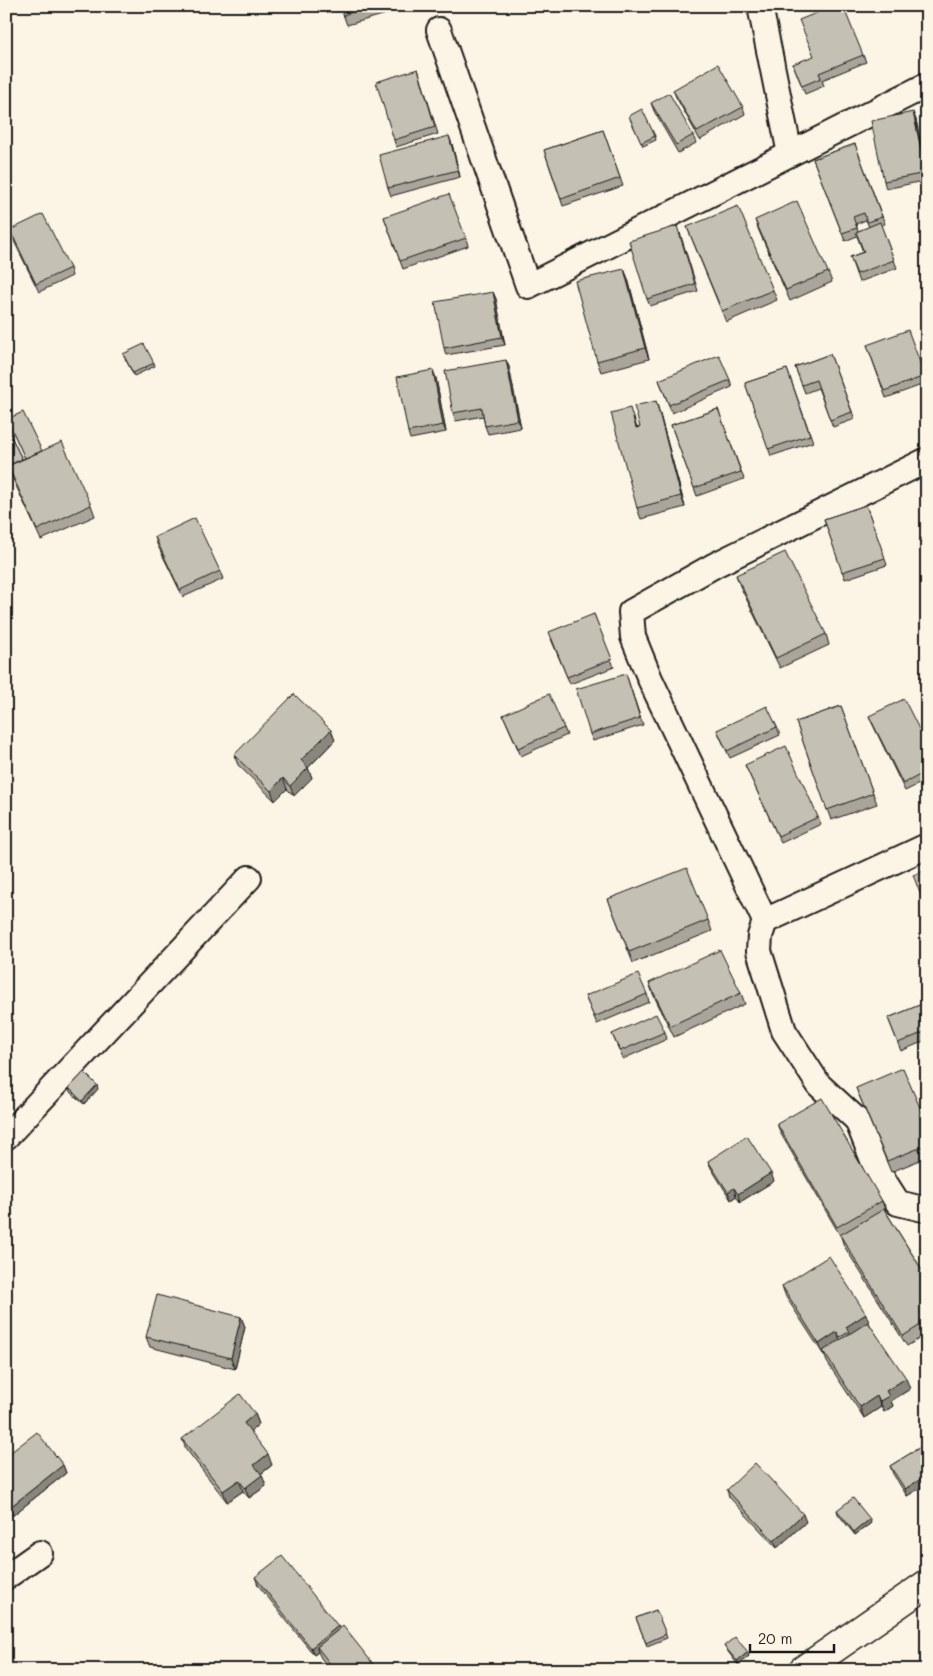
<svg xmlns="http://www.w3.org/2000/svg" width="933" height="1676" viewBox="0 0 933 1676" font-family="Mali,sans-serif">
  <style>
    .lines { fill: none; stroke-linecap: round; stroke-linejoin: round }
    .street-casing { stroke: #1c1c1c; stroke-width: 28 }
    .secondary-casing { stroke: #1c1c1c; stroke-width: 31 }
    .street { stroke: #fcf5e5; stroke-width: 24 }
    .secondary { stroke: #fcf5e5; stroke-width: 28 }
    .wall { fill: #a9a59a; stroke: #1c1c1c; fill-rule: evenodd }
    .shaded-wall { fill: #89867d; stroke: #1c1c1c }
    .building { fill: #c4c0b3; stroke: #1c1c1c }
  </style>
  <rect width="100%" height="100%" fill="#fcf5e5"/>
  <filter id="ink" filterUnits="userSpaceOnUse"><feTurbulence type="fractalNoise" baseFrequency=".02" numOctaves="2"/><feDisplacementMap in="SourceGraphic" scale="10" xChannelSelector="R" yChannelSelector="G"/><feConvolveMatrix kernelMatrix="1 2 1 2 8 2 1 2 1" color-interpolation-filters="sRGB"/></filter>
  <g filter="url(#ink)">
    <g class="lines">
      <defs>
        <path id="street" d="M 760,6 L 790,154
          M 439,30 L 528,286 L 927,85
          M 927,846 L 765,921 L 760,936 L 759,951 L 784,1031 L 819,1085 L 857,1120 L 877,1170 L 898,1203 L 927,1210
          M 765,921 L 650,679 L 633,637 L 631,612 L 715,565 L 927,460
          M 6,1137 L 249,878
          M 6,1577 L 40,1553"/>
        <path id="secondary" d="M 803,1670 L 927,1584"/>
      </defs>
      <use href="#street" class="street-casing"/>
      <use href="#secondary" class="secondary-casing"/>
      <use href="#street" class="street"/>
      <use href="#secondary" class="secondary"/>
    </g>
    <path class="wall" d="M 340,6 L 415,6 L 347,25 Z
      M 863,55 L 866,62 L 822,80 L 824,86 L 805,94 L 793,64 Z
      M 418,69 L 438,134 L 396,147 L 394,140 Z
      M 673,90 L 743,107 L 745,114 L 700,140 L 676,97 Z
      M 651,103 L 693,135 L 696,143 L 678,153 L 654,111 Z
      M 913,112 L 916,120 L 927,171 L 927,180 L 886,189 L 884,181 Z
      M 630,119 L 655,136 L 656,140 L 643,146 Z
      M 603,130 L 623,186 L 563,206 L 544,150 Z
      M 452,144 L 460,177 L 391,196 L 388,188 Z
      M 855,144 L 885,224 L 881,226 L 897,268 L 859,282 L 850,257 L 863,252 L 857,236 L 845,241 L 813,159 ZM 866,220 L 869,227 L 858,231 L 856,224 Z
      M 384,217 L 466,238 L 468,246 L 403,269 Z
      M 755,220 L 828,272 L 832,282 L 790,301 L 759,231 Z
      M 687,227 L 773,290 L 777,300 L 726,322 Z
      M 10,230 L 70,268 L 72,276 L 39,292 L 12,237 Z
      M 680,233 L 698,291 L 650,306 L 647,299 Z
      M 624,269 L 628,279 L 649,359 L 601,372 L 597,361 Z
      M 493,292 L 496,299 L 505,345 L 446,355 L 444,348 Z
      M 867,345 L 925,376 L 927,379 L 927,383 L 886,398 Z
      M 123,354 L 154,363 L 155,366 L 134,376 Z
      M 830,354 L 855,419 L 833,427 L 818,388 L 805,393 L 795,367 Z
      M 506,360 L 509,367 L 521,428 L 488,434 L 485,426 L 483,416 L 456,421 L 453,413 Z
      M 787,369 L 813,442 L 771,456 L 745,383 Z
      M 436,378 L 446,432 L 410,439 L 408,432 Z
      M 659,380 L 730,380 L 732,387 L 672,413 Z
      M 656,401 L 659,411 L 685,507 L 641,519 L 637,508 L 634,418 L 637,428 L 640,427 Z
      M 718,409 L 744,479 L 697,496 L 671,425 Z
      M 7,419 L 42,451 L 91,505 L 95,516 L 41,540 L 12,477 L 8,466 L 8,465 L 6,461 L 6,426 L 22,459 L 25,458 Z
      M 866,505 L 887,565 L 845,579 L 824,519 Z
      M 155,537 L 220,571 L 223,579 L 183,597 L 157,544 Z
      M 736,575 L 826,634 L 829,645 L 780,668 L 740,586 Z
      M 594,614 L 614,667 L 570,684 L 551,639 Z
      M 626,674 L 643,725 L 593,741 L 590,734 Z
      M 841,706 L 877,804 L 831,820 L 796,722 Z
      M 503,715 L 564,728 L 567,735 L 521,756 Z
      M 869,716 L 927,745 L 927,780 L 905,791 L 872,723 Z
      M 777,727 L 780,735 L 730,758 L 720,737 L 717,730 Z
      M 335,740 L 308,768 L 312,778 L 294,796 L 287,789 L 275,801 L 238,765 L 234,755 Z
      M 745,765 L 818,817 L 821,824 L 781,843 Z
      M 608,899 L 708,920 L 712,931 L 633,963 Z
      M 649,983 L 741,993 L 745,1004 L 674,1037 L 653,994 Z
      M 647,994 L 649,1002 L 597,1024 L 585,996 Z
      M 927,1002 L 927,1040 L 901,1051 L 888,1018 Z
      M 665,1032 L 667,1039 L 623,1059 L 612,1034 Z
      M 69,1088 L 98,1089 L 84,1104 L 70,1092 Z
      M 856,1088 L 927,1124 L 927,1157 L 891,1172 Z
      M 777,1124 L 882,1201 L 886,1212 L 927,1278 L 927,1334 L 907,1346 L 844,1246 L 841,1237 L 781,1134 Z
      M 708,1161 L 774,1181 L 740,1202 L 736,1196 L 731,1200 L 711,1168 Z
      M 782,1286 L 869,1323 L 910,1389 L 891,1401 L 893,1406 L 884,1412 L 881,1407 L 864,1418 L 827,1362 L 824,1354 L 823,1354 L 786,1297 Z
      M 241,1317 L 245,1327 L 235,1369 L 150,1347 L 146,1337 Z
      M 255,1414 L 259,1424 L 250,1431 L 272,1465 L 261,1474 L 266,1486 L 249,1498 L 243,1491 L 227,1502 L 186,1449 L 182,1439 Z
      M 927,1443 L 927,1484 L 907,1496 L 893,1474 L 890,1466 Z
      M 6,1456 L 63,1465 L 66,1473 L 12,1516 L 6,1509 Z
      M 727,1490 L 806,1522 L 777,1548 L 729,1497 Z
      M 837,1510 L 871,1523 L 855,1535 L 838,1514 Z
      M 255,1577 L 338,1626 L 339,1629 L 378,1670 L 330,1670 L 321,1658 L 318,1652 L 314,1655 L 258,1585 Z
      M 656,1610 L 667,1638 L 647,1646 L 636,1618 Z
      M 724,1646 L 749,1656 L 738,1665 L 726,1649 Z"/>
    <path class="shaded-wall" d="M 913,112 L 916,120 L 927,171 L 927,175 Z
      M 449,136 L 452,144 L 460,177 L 458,170 Z
      M 624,269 L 628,279 L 649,359 L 645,348 Z
      M 493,292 L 496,299 L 505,345 L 502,337 Z
      M 506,360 L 509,367 L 521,428 L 518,420 Z
      M 433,370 L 436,378 L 446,432 L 443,425 Z
      M 656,401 L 659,411 L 685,507 L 681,496 Z
      M 331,730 L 335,740 L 305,771 L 301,760 Z
      M 308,768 L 312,778 L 294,796 L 290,786 Z
      M 283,778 L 287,789 L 275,801 L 271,791 Z
      M 97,1085 L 98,1089 L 84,1104 L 82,1101 Z
      M 771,1173 L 774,1181 L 740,1202 L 738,1194 Z
      M 734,1188 L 736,1196 L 731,1200 L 728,1192 Z
      M 866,1314 L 870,1325 L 851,1337 L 846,1327 Z
      M 241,1317 L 245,1327 L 235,1369 L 231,1358 Z
      M 837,1332 L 841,1343 L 823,1351 L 824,1354 L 823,1354 L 819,1344 Z
      M 906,1378 L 910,1389 L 891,1401 L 893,1406 L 884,1412 L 880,1401 L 886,1391 Z
      M 877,1396 L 881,1407 L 864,1418 L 860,1407 Z
      M 255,1414 L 259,1424 L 248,1433 L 244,1423 Z
      M 268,1454 L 272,1465 L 258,1476 L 254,1465 Z
      M 63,1465 L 66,1473 L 12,1516 L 9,1508 Z
      M 262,1475 L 266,1486 L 249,1498 L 245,1488 Z
      M 927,1475 L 927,1484 L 907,1496 L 905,1489 Z
      M 239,1480 L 243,1491 L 227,1502 L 223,1491 Z
      M 803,1514 L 806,1522 L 777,1548 L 774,1541 Z
      M 870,1519 L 871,1523 L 855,1535 L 854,1532 Z
      M 338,1626 L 341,1634 L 317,1647 L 318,1652 L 314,1655 L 311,1648 Z
      M 748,1652 L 749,1656 L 738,1665 L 737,1661 Z"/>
    <path class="building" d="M 340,6 L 373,6 L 343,15 Z
      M 834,6 L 843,6 L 863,55 L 819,73 L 821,78 L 802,86 L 793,64 L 814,56 L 799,20 Z
      M 718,64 L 743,107 L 697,132 L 673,90 Z
      M 418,69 L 435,127 L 394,140 L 376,82 Z
      M 669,93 L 693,135 L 676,145 L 651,103 Z
      M 642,109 L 655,136 L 641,143 L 629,116 Z
      M 913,112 L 926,173 L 884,181 L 871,121 Z
      M 603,130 L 620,178 L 561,199 L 544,150 Z
      M 449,136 L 458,170 L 388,188 L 379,155 Z
      M 855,144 L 882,217 L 867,222 L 864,213 L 853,217 L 857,228 L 842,233 L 813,159 Z
      M 449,194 L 466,238 L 400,261 L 384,217 Z
      M 797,201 L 828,272 L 786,290 L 755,220 Z
      M 738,206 L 773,290 L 722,311 L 687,227 Z
      M 43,214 L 70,268 L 36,284 L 10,230 Z
      M 880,222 L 894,260 L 857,274 L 850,257 L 864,252 L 856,232 Z
      M 677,226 L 695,284 L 647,299 L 629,241 Z
      M 624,269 L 645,348 L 597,361 L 575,281 Z
      M 493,292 L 502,337 L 444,348 L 435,302 Z
      M 908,330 L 925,376 L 884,391 L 867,345 Z
      M 144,344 L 154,363 L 133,373 L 123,354 Z
      M 830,354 L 852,412 L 830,420 L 816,380 L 802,385 L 795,367 Z
      M 719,355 L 730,380 L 669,405 L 659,380 Z
      M 506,360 L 518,420 L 485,426 L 482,408 L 453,413 L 445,371 Z
      M 787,369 L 810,435 L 768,449 L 745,383 Z
      M 433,370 L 443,425 L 408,432 L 397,377 Z
      M 656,401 L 681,496 L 637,508 L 611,413 L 630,408 L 636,428 L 640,427 L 634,406 Z
      M 718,409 L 741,472 L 694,488 L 671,425 Z
      M 23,412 L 42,451 L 25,458 L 7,419 Z
      M 6,426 L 22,459 L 9,465 L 6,460 Z
      M 62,442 L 91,505 L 37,530 L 8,466 Z
      M 866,505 L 885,558 L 842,572 L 824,519 Z
      M 195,518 L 220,571 L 180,590 L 155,537 Z
      M 785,552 L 826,634 L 776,658 L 736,575 Z
      M 594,614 L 612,659 L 567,677 L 549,632 Z
      M 626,674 L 640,718 L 590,734 L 576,689 Z
      M 294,694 L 331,730 L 301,760 L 308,768 L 290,786 L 283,778 L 271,791 L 234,755 Z
      M 549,694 L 564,728 L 518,748 L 503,715 Z
      M 904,699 L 927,745 L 927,771 L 903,784 L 869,716 Z
      M 767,706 L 777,727 L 727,751 L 717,730 Z
      M 841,706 L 873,793 L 827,810 L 796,722 Z
      M 786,746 L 818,817 L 778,836 L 745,765 Z
      M 687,868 L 708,920 L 629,952 L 608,899 Z
      M 927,870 L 927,911 L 913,875 Z
      M 720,950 L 741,993 L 670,1026 L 649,983 Z
      M 638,974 L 647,994 L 594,1017 L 585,996 Z
      M 927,1002 L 927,1031 L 898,1043 L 888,1018 Z
      M 656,1014 L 665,1032 L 620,1051 L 612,1034 Z
      M 903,1068 L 927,1124 L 927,1145 L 887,1161 L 856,1088 Z
      M 84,1072 L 97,1085 L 82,1101 L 69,1088 Z
      M 822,1098 L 882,1201 L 837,1227 L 777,1124 Z
      M 747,1136 L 771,1173 L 738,1194 L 734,1188 L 728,1192 L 708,1161 Z
      M 884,1209 L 927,1278 L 927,1321 L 903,1336 L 840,1235 Z
      M 927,1228 L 927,1235 L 924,1230 Z
      M 829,1256 L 866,1314 L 846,1327 L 849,1332 L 840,1337 L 837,1332 L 819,1344 L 782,1286 Z
      M 157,1295 L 241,1317 L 231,1358 L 146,1337 Z
      M 868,1322 L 906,1378 L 886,1391 L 889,1396 L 880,1401 L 877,1396 L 860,1407 L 823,1351 Z
      M 240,1394 L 255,1414 L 244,1423 L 268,1454 L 254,1465 L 262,1475 L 245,1488 L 239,1480 L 223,1491 L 182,1439 Z
      M 37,1432 L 63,1465 L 9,1508 L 6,1505 L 6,1456 Z
      M 927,1443 L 927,1475 L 905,1489 L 890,1466 Z
      M 755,1463 L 803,1514 L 774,1541 L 727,1490 Z
      M 853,1498 L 870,1519 L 854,1532 L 837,1510 Z
      M 282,1556 L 338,1626 L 311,1648 L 255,1577 Z
      M 656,1610 L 666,1634 L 646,1643 L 636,1618 Z
      M 343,1626 L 378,1670 L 335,1670 L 317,1647 Z
      M 735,1637 L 748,1652 L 737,1661 L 724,1646 Z
      M 59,1664 L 63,1670 L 50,1670 Z
      M 544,1665 L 546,1670 L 534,1670 Z"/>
  </g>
  <rect width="933" height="1676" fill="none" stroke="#fcf5e5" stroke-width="25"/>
  <rect x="12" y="12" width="908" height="1651" fill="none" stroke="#1c1c1c" stroke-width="2" filter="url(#ink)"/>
  <path d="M750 1644v8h84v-8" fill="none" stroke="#1c1c1c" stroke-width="2.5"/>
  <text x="758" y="1644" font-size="15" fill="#1c1c1c" stroke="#fcf5e5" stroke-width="4" paint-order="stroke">20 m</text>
</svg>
